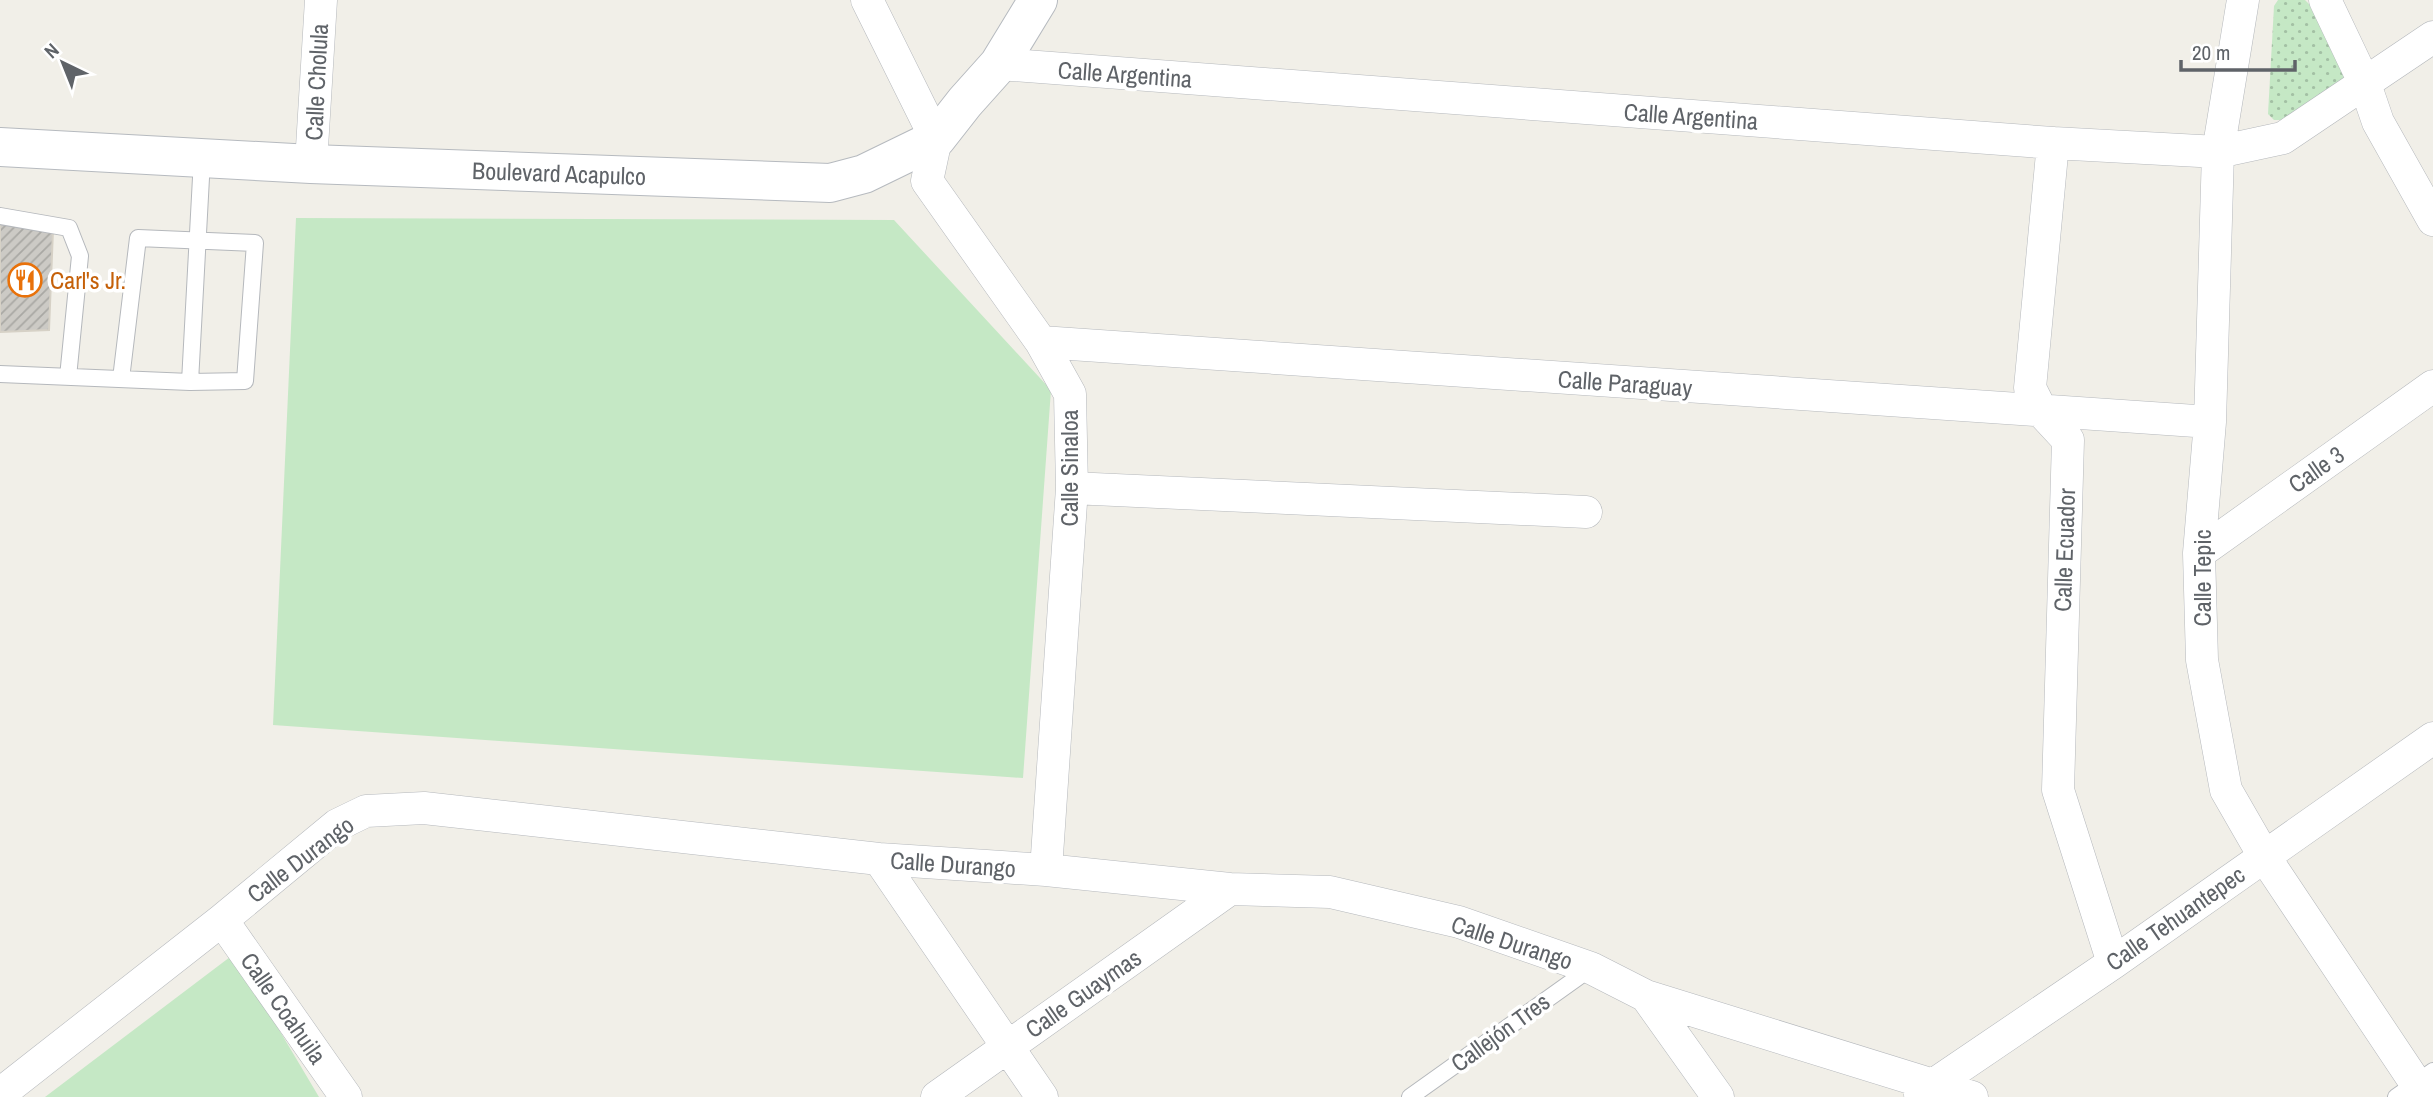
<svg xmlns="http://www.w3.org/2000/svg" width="2433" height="1097" viewBox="0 0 2433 1097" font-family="'Archivo Narrow',sans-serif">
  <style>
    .grass { fill: #c5e8c5 }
    .park { fill: url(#park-dots) }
    .building { fill: url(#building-hatch); stroke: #d6d1c6; stroke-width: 2 }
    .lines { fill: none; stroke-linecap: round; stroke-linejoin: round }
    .lane-casing { stroke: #b5b8bc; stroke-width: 18 }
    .street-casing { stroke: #b5b8bc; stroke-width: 33 }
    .secondary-casing { stroke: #b6babf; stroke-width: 40 }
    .lane { stroke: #fff; stroke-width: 16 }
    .street { stroke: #fff; stroke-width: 32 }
    .secondary { stroke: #fff; stroke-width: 38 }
    .labels { text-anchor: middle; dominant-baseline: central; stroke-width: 7; stroke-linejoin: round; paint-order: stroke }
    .street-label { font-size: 24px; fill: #5f6368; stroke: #fff }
    .food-label { font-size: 24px; fill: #c56008; stroke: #fff; text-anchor: start }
  </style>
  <defs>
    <pattern id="park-dots" width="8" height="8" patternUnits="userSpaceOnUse" patternTransform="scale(1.75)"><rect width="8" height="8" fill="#c5e8c5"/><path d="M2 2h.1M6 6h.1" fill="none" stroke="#a3c0a4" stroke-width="1.8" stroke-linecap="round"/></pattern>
    <pattern id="building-hatch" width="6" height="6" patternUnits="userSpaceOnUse" patternTransform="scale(1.75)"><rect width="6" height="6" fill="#cccac5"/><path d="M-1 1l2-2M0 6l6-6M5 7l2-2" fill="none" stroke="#a9a8a4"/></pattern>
  </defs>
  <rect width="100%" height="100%" fill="#f1efe8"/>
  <path class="grass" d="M 296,218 L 894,220 L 1051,390 L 1023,778 L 273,725 Z
    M 234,954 L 319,1097 L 45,1097 Z"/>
  <path class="park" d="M 2278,0 L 2305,0 L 2309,4 L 2345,74 L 2344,84 L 2283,120 L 2274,120 L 2268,114 L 2274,6 Z"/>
  <path class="building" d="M 0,224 L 53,230 L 49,330 L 0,332 Z"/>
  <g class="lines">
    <defs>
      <path id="lane" d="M 0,216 L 69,228 L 80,256 L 68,377
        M 0,374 L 190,382 L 202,159
        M 121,379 L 138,238 L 255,243 L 245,381 L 190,382
        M 1410,1097 L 1591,968
        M 2396,1097 L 2433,1071"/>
      <path id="street" d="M 867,0 L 936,139 L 927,181 L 1041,342 L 1070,394 L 1072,488 L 1046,870
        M 2243,0 L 2218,152 L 2210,422 L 2199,553 L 2202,660 L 2226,790 L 2264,856 L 2425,1097
        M 2325,0 L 2365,84 L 2378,122 L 2433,220
        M 999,64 L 2053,143 L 2218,152 L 2283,138 L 2433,37
        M 2053,143 L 2030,388 L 2042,412 L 2068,440 L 2058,790 L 2113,963
        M 311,164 L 321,0
        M 1041,342 L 2210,422
        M 1072,488 L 1586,512
        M 2199,553 L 2433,386
        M 879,859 L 1042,1097
        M 222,920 L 346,1097
        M 1646,996 L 1718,1097
        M 0,1094 L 222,920 L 337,825 L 366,811 L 424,808 L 879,859 L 1046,870 L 1230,889 L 1330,892 L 1459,922 L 1591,968 L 1646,996 L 1972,1097
        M 1920,1094 L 2113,963 L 2433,738
        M 937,1097 L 1230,889"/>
      <path id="secondary" d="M 0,147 L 311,164 L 830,183 L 864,174 L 936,139 L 965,102 L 999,64 L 1038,0"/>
    </defs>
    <use href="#lane" class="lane-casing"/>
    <use href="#street" class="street-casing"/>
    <use href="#secondary" class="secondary-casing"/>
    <use href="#lane" class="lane"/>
    <use href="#street" class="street"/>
    <use href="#secondary" class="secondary"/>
  </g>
  <defs>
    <symbol id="restaurant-ring" viewBox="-11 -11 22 22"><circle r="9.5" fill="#fff" stroke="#e8710a" stroke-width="1.5"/><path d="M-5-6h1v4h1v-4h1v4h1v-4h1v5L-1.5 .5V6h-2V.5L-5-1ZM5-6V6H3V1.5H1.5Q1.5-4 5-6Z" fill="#e8710a"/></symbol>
  </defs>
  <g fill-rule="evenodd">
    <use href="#restaurant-ring" x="6" y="261" width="38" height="38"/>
  </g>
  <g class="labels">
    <g class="street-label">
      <text transform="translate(1125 74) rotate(4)">Calle Argentina</text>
      <text transform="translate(316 82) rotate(-87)">Calle Cholula</text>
      <text transform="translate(1691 116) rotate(4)">Calle Argentina</text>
      <text transform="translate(559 173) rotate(2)">Boulevard Acapulco</text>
      <text transform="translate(1625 383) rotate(4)">Calle Paraguay</text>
      <text transform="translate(1069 468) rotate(-90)">Calle Sinaloa</text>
      <text transform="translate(2316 469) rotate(-35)">Calle 3</text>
      <text transform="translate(2064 550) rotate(-88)">Calle Ecuador</text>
      <text transform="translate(2202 578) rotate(-90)">Calle Tepic</text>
      <text transform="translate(300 859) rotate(-37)">Calle Durango</text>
      <text transform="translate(953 864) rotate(4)">Calle Durango</text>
      <text transform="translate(2175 918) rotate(-35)">Calle Tehuantepec</text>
      <text transform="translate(1512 942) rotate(18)">Calle Durango</text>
      <text transform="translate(1083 993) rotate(-35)">Calle Guaymas</text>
      <text transform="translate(284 1008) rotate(55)">Calle Coahuila</text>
      <text transform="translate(1500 1032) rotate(-36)">Callejón Tres</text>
    </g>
    <g class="food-label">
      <text x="50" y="280">Carl's Jr.</text>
    </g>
  </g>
  <g transform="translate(63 63) rotate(317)" stroke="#ffffff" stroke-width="5" paint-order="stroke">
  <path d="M0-5L12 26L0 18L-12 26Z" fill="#5f6368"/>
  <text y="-10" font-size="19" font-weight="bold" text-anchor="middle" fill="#5f6368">N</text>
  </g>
  <path d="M2181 60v10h114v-10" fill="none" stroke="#5f6368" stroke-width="3.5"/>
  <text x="2192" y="60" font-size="21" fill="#5f6368" stroke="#ffffff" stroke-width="5" paint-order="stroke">20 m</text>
</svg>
